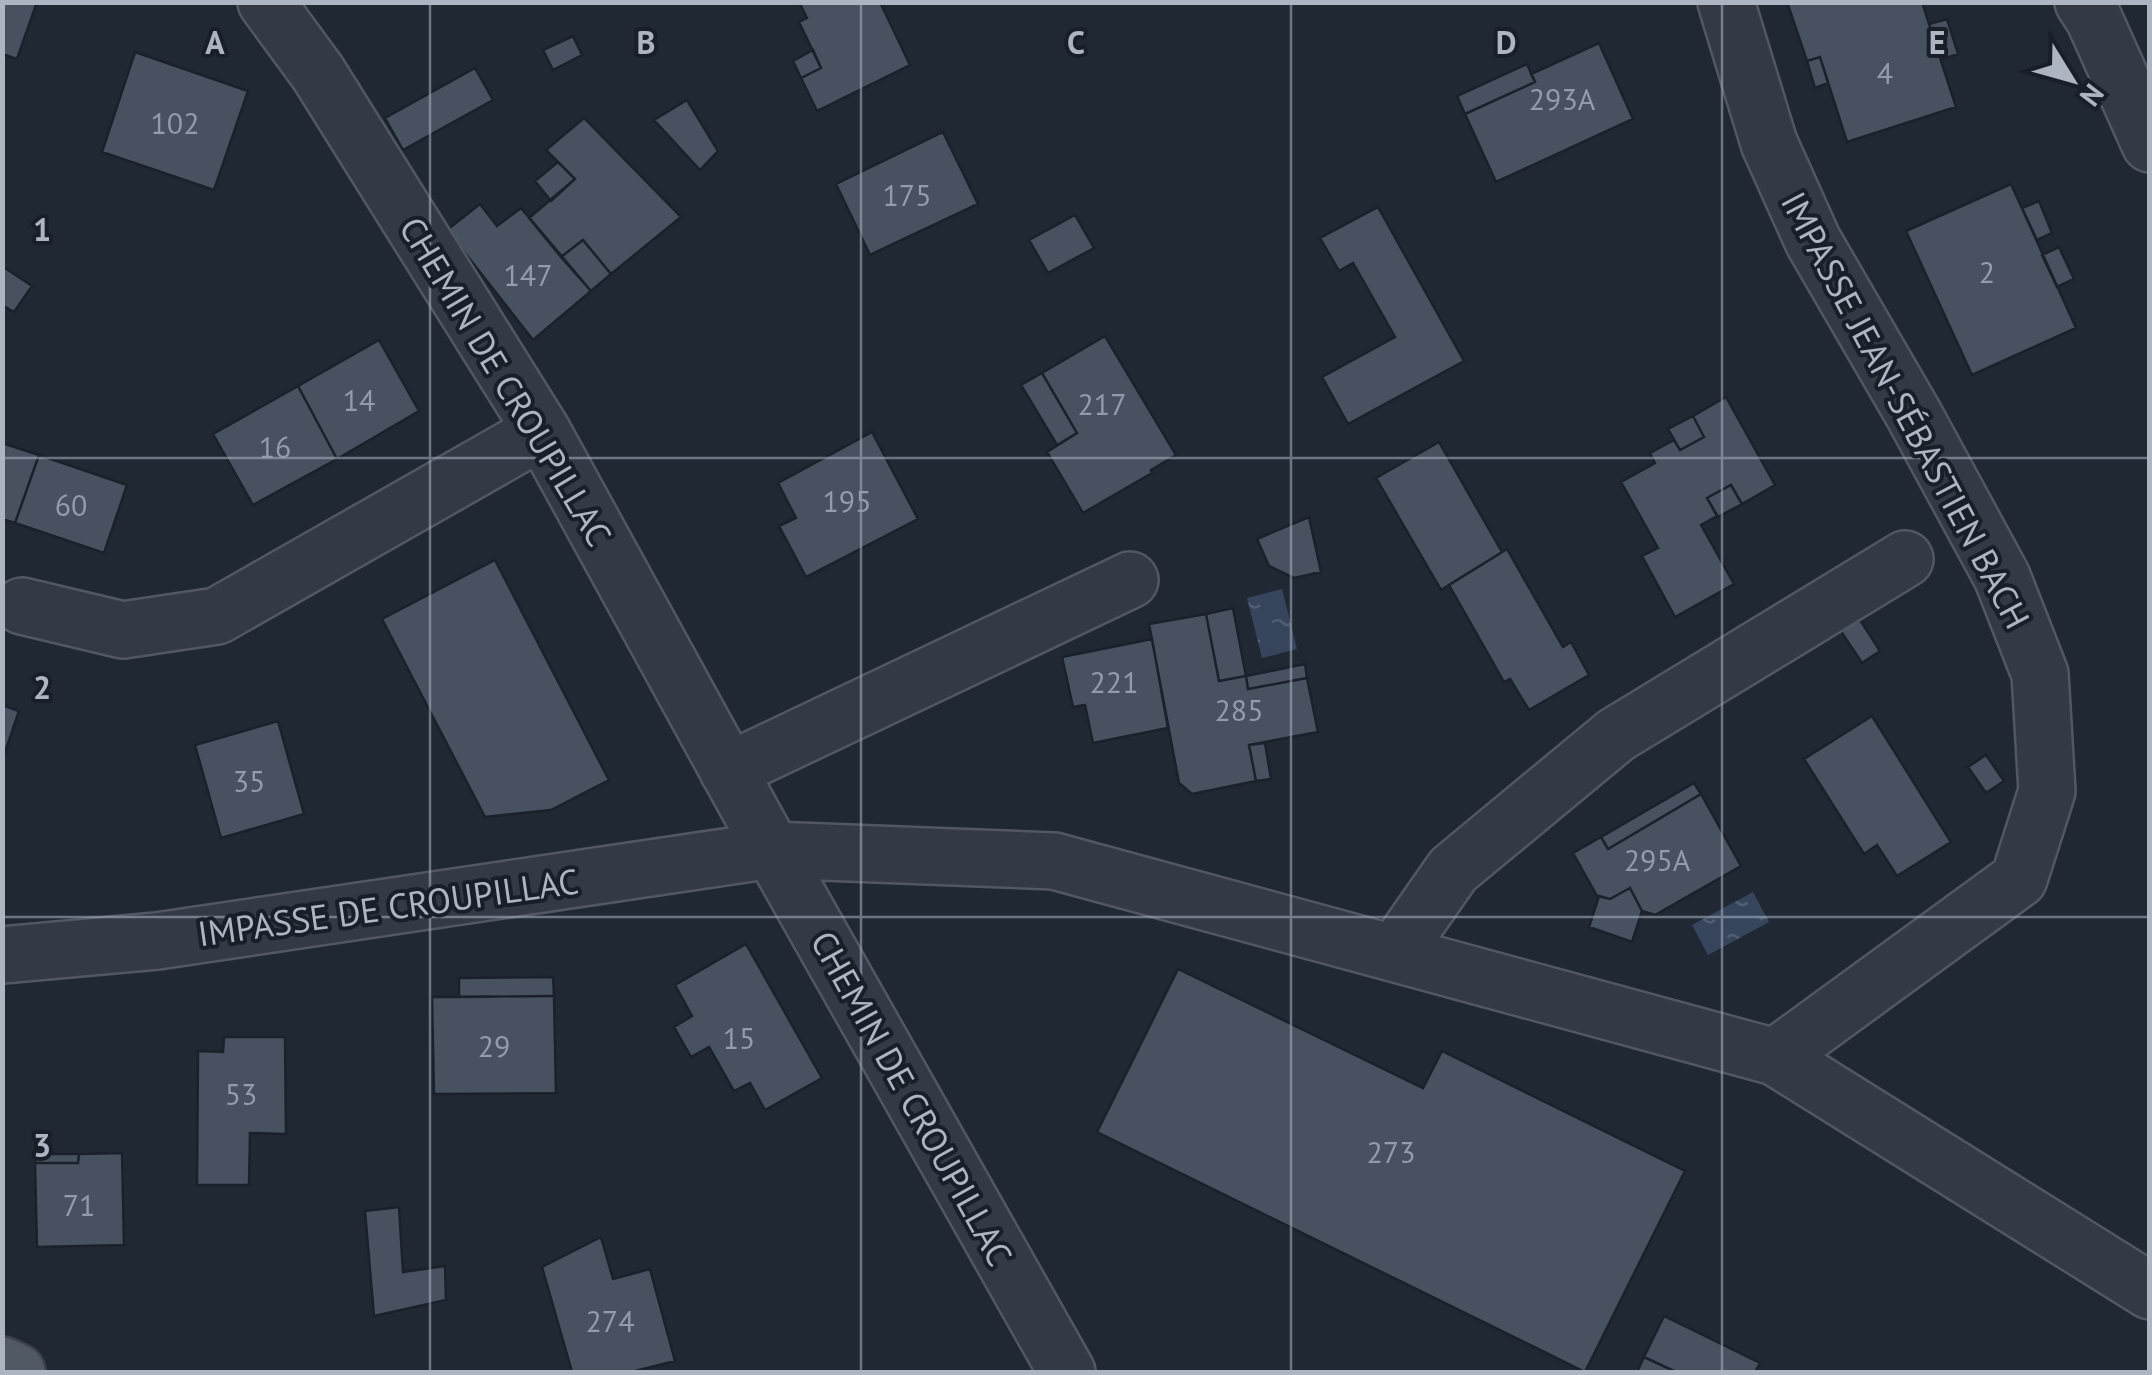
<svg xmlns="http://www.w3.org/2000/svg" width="2152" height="1375" viewBox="0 0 2152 1375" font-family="'PT Sans',sans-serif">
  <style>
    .water { fill: url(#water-ripples) }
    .building { fill: #485160; stroke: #1b212b; stroke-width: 2.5 }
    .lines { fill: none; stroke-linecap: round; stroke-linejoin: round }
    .minor-casing { stroke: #515763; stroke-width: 60 }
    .major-casing { stroke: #3d434e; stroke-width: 60 }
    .minor { stroke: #333a45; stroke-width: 55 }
    .major { stroke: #515965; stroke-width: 55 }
    .grid { fill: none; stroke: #adb4c2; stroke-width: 2.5; stroke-opacity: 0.55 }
    .labels { text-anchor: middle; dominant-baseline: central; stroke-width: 8; stroke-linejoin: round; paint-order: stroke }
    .number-label { font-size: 30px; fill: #949baa }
    .street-label { font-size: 35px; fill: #adb4c2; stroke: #191f29 }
    .grid-label { font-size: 32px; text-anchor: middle; font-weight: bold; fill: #adb4c2; stroke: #191f29; stroke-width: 8; stroke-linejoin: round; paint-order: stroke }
  </style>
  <defs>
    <pattern id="water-ripples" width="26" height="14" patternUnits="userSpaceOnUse" patternTransform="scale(2.5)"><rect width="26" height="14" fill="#36455c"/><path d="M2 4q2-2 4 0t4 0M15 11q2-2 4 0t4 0" fill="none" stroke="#505d72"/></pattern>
  </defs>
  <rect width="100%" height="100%" fill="#202834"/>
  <path class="water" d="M 1282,589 L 1297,649 L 1262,658 L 1247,598 Z
    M 1753,892 L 1769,922 L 1708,955 L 1692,925 Z"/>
  <path class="building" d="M 2,2 L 37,2 L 17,59 L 2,54 Z
    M 799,2 L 880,2 L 910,65 L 817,111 L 801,78 L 821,68 L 799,22 L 807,18 Z
    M 1787,2 L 1922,2 L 1956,107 L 1847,142 L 1820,57 L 1807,61 Z
    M 1947,19 L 1958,54 L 1941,60 L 1929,24 Z
    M 573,36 L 582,55 L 553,70 L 543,50 Z
    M 1599,43 L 1633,119 L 1496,182 L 1465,114 L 1535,82 L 1531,74 Z
    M 813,50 L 821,68 L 801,78 L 793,61 Z
    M 135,52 L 248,91 L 214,190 L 102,152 Z
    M 1820,57 L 1828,83 L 1815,88 L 1807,61 Z
    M 1527,64 L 1535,82 L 1465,114 L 1457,96 Z
    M 475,68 L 493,100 L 403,150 L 385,118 Z
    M 687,100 L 718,151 L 700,170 L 654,120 Z
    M 584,118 L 681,217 L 611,274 L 583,240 L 561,257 L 529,218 L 575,179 L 546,150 Z
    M 943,132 L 978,204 L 870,255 L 836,184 Z
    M 558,162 L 575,179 L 551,201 L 535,181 Z
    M 2011,184 L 2076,328 L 1972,375 L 1906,231 Z
    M 2039,201 L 2052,233 L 2037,240 L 2022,208 Z
    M 480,204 L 497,226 L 521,208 L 591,291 L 533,340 L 447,230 Z
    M 1378,207 L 1464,361 L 1348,424 L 1322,377 L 1395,337 L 1353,263 L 1339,271 L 1320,238 Z
    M 1075,215 L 1094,248 L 1048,273 L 1029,240 Z
    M 583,240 L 611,274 L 591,291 L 561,257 Z
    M 2059,247 L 2074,279 L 2057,287 L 2042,255 Z
    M 2,266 L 32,286 L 14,312 L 2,305 Z
    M 1105,336 L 1176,455 L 1151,470 L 1152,473 L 1083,513 L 1047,452 L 1077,433 L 1042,373 Z
    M 379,340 L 419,411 L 337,459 L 298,386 Z
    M 1042,373 L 1077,433 L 1057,445 L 1021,385 Z
    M 298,386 L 337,459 L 253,505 L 213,434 Z
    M 1726,397 L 1775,485 L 1742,504 L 1731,485 L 1707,498 L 1717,516 L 1701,525 L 1734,584 L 1675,617 L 1642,556 L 1658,548 L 1621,482 L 1655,463 L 1650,453 L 1674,440 L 1680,450 L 1704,437 L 1693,416 Z
    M 1693,416 L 1704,437 L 1680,450 L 1668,429 Z
    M 872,432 L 918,519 L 806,577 L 779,526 L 796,518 L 778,483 Z
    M 1439,442 L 1502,552 L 1441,590 L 1376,478 Z
    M 2,443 L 39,455 L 15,523 L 2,519 Z
    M 39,455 L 127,485 L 104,553 L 15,523 Z
    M 1731,485 L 1742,504 L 1718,517 L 1707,498 Z
    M 1309,517 L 1321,572 L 1294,578 L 1269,566 L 1257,539 Z
    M 1507,549 L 1563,647 L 1571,642 L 1589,675 L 1529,710 L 1510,679 L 1504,682 L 1449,585 Z
    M 495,560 L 609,780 L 551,810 L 485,817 L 382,619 Z
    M 1233,608 L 1246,676 L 1219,681 L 1206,614 Z
    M 1206,614 L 1219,681 L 1246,676 L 1248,689 L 1307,678 L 1318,732 L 1249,745 L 1256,781 L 1192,794 L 1179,783 L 1149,624 Z
    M 1857,615 L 1880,651 L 1862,663 L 1838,627 Z
    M 1152,639 L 1168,728 L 1093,743 L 1085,705 L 1073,707 L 1062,657 Z
    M 1305,664 L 1307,678 L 1248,689 L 1246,676 Z
    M 2,705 L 19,711 L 2,761 Z
    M 1872,716 L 1951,842 L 1897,876 L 1877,845 L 1864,854 L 1804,759 Z
    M 278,721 L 304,814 L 221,838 L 195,745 Z
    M 1265,743 L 1271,779 L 1256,781 L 1249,745 Z
    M 1986,755 L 2004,781 L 1986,793 L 1968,767 Z
    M 1694,783 L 1701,794 L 1608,849 L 1601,837 Z
    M 1701,794 L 1741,866 L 1655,915 L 1642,911 L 1630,888 L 1610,899 L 1597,896 L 1573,853 L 1601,837 L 1608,849 Z
    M 1630,888 L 1642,911 L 1632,942 L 1589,927 L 1599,896 L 1610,899 Z
    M 746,944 L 822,1078 L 765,1110 L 750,1083 L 734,1091 L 709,1047 L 691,1057 L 674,1027 L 692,1016 L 675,985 Z
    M 1178,969 L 1423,1088 L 1442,1051 L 1685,1171 L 1585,1372 L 1097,1132 Z
    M 553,977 L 554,996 L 459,997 L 459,978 Z
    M 554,996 L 556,1093 L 434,1094 L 432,997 Z
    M 224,1037 L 285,1037 L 286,1134 L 250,1133 L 249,1185 L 197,1185 L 198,1051 L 223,1052 Z
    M 122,1153 L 124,1245 L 37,1247 L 35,1163 L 78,1163 L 79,1154 Z
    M 36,1154 L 79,1154 L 78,1163 L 35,1163 Z
    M 399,1207 L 403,1272 L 445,1266 L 446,1300 L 374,1316 L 365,1211 Z
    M 601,1237 L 613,1279 L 650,1269 L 675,1361 L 631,1372 L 572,1372 L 542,1267 Z
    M 1664,1316 L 1760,1363 L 1755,1372 L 1676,1372 L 1644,1357 Z
    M 1644,1357 L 1676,1372 L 1637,1372 Z"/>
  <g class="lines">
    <defs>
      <path id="minor" d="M 266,2 L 318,73 L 542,431 L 772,850 L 1067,1372
        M 1726,2 L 1769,143 L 1813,241 L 1914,415 L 2002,577 L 2040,674 L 2047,791 L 2019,879 L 1775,1057
        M 2083,2 L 2094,19 L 2150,144
        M 22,606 L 123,630 L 217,616 L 542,431
        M 728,771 L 1130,580
        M 1395,953 L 1453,870 L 1616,735 L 1905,559
        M 2,955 L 157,941 L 772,850 L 1054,861 L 1775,1057 L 2150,1291"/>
      <path id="major" d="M 2,1365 L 17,1372"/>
    </defs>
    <use href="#minor" class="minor-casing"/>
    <use href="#major" class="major-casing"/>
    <use href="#minor" class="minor"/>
    <use href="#major" class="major"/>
  </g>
  <path class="grid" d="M 430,2 L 430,1372M 861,2 L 861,1372M 1291,2 L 1291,1372M 1722,2 L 1722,1372M 2,458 L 2150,458M 2,917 L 2150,917"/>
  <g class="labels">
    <g class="number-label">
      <text x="1885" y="72">4</text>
      <text x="1562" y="98">293A</text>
      <text x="175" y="122">102</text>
      <text x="907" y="194">175</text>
      <text x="1987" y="271">2</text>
      <text x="528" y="274">147</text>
      <text x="359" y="399">14</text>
      <text x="1102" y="403">217</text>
      <text x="275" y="446">16</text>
      <text x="847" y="500">195</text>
      <text x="71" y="504">60</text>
      <text x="1114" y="681">221</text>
      <text x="1239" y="709">285</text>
      <text x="249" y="780">35</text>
      <text x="1657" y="859">295A</text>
      <text x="739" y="1037">15</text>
      <text x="494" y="1045">29</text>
      <text x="241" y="1093">53</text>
      <text x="1391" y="1151">273</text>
      <text x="79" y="1204">71</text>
      <text x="610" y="1320">274</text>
    </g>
    <g class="street-label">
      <text transform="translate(506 381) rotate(59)">CHEMIN DE CROUPILLAC</text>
      <text transform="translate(1906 410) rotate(62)">IMPASSE JEAN-SÉBASTIEN BACH</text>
      <text transform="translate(388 907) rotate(-8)">IMPASSE DE CROUPILLAC</text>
      <text transform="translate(912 1098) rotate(61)">CHEMIN DE CROUPILLAC</text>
    </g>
  </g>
  <g class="grid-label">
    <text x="215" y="54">A</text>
    <text x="646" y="54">B</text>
    <text x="1076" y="54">C</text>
    <text x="1506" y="54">D</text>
    <text x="1937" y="54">E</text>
    <text x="42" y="241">1</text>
    <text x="42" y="699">2</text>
    <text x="42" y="1157">3</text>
  </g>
  <rect width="2152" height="1375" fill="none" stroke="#adb4c2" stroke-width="10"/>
  <g transform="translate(2072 80) rotate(127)" stroke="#191f29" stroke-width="8" paint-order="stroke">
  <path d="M0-8L18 38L0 25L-18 38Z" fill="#adb4c2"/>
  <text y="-15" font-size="28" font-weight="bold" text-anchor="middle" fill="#adb4c2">N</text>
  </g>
</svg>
